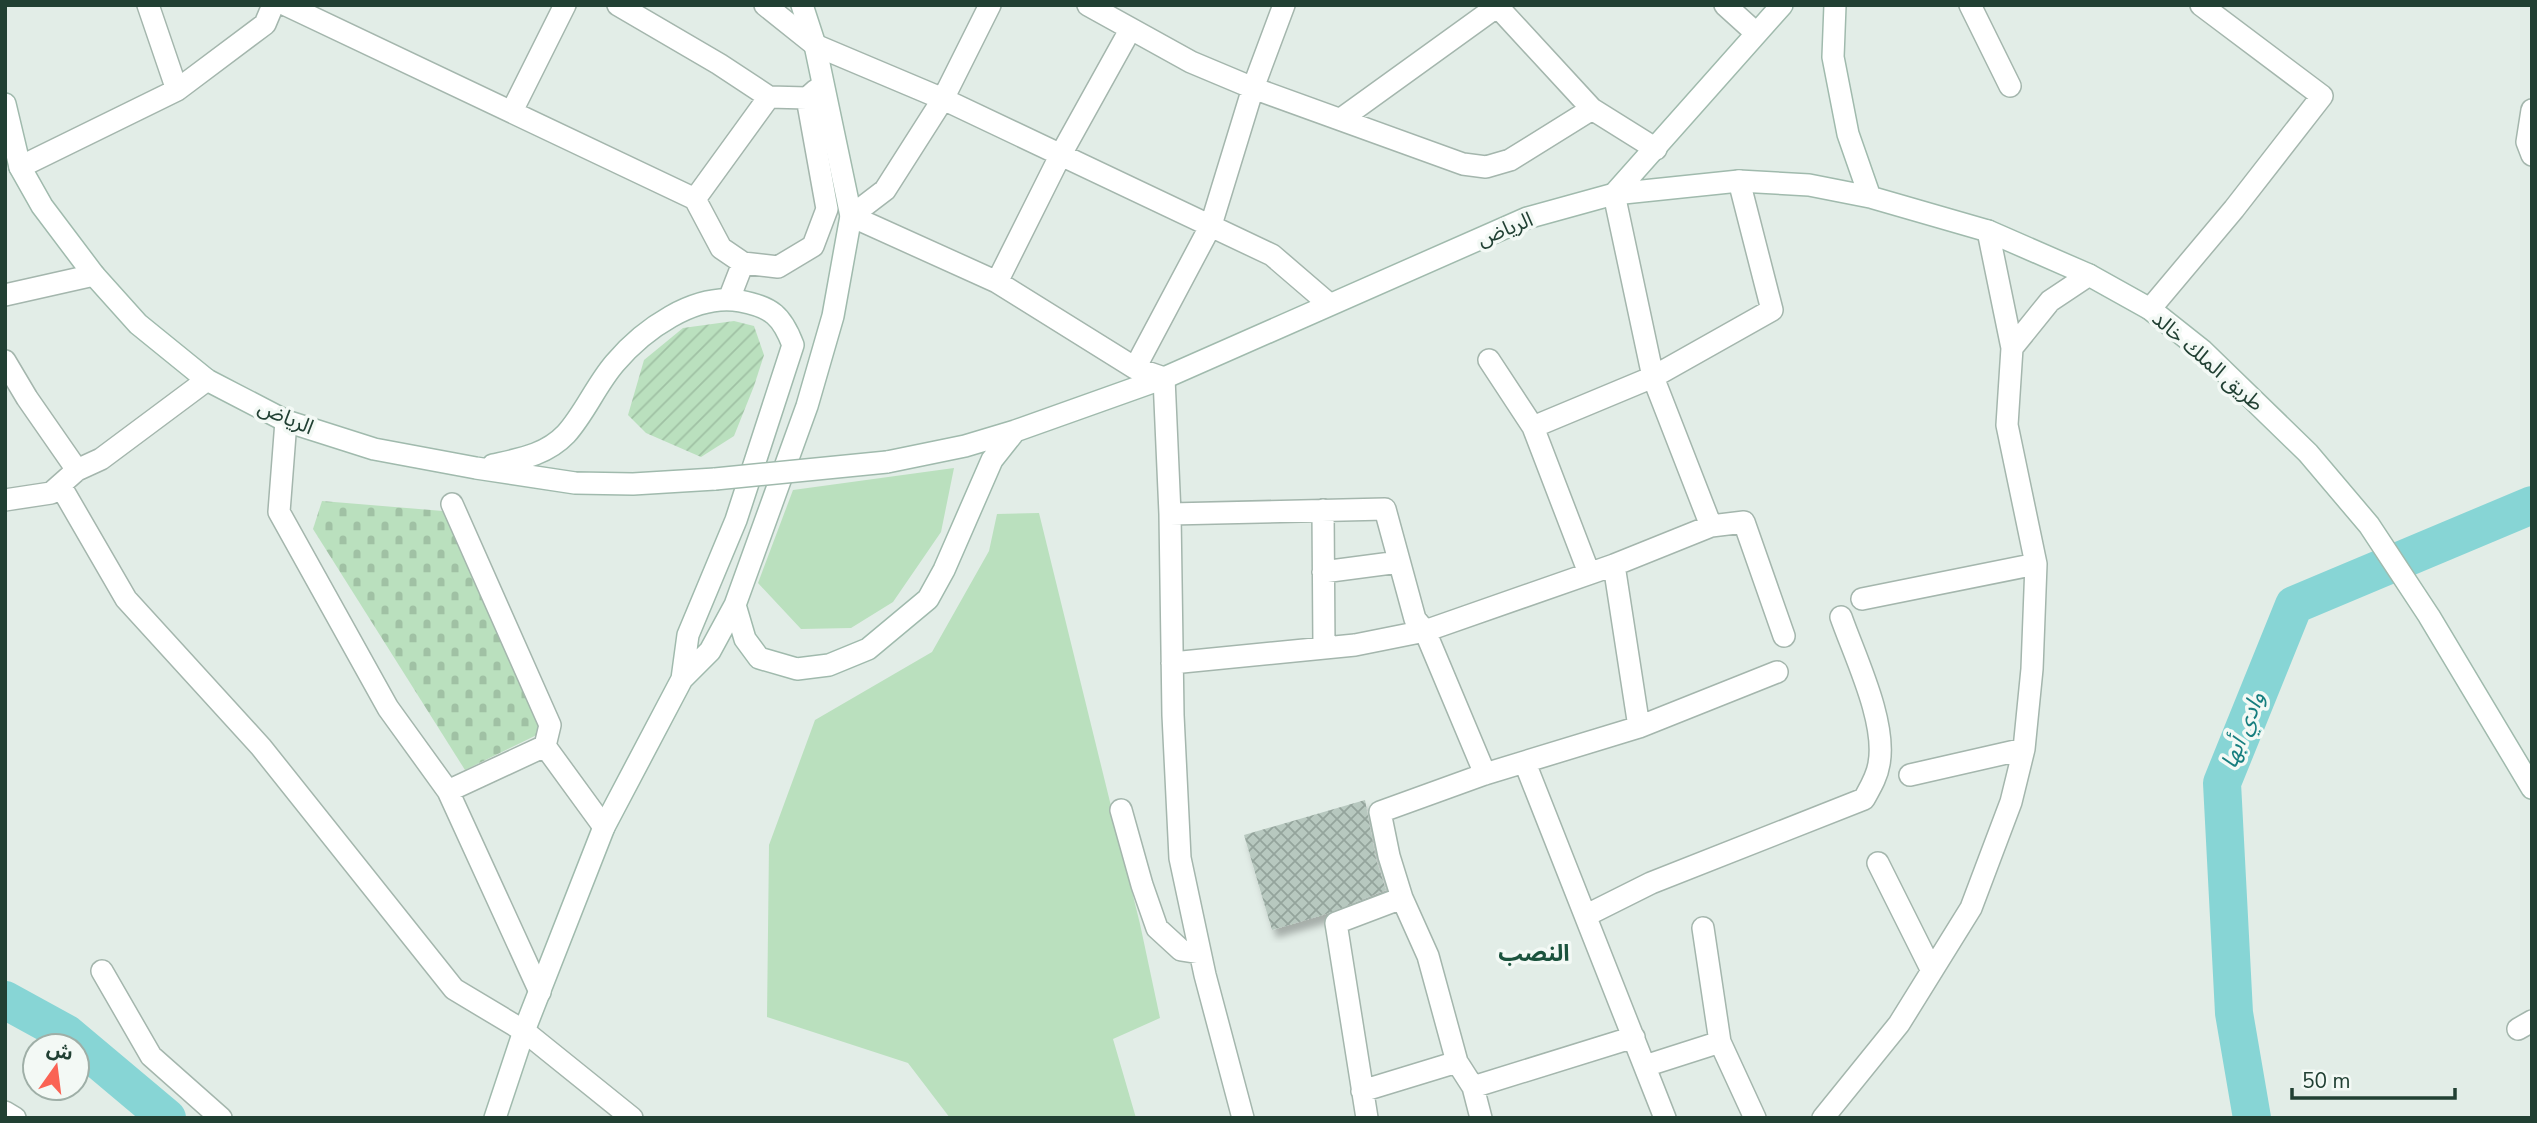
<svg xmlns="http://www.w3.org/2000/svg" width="2537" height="1123" viewBox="0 0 2537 1123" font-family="'Nunito Sans','Noto Sans Arabic',sans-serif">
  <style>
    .grass { fill: #bae0be }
    .cemetery { fill: url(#cemetery-stones) }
    .garden { fill: url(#garden-furrows) }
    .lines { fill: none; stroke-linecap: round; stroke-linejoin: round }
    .river { stroke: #87d5d5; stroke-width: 38 }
    .building { fill: url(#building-cross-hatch); filter: url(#shadow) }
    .street-casing { stroke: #a4b6ad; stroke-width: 24 }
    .secondary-casing { stroke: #a0baad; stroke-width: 24 }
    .street { stroke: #fff; stroke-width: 21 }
    .secondary { stroke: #fff; stroke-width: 21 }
    .secondary-bridge-casing { stroke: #a0baad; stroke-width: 24; stroke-linecap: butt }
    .secondary-bridge { stroke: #fff; stroke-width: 21 }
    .labels { text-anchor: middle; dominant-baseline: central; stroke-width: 7; stroke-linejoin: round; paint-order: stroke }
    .street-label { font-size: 21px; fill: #214033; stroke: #f3f9f5 }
    .water-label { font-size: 23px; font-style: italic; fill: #177e7f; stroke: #f3f9f5 }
    .neighbourhood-label { font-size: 23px; font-weight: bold; fill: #1b533d; stroke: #f3f9f5 }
  </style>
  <defs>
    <pattern id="cemetery-stones" width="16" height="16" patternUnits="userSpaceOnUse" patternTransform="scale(1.75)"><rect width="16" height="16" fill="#bae0be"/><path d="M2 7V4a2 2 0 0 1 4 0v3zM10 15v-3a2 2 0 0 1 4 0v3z" fill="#a0c1a4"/></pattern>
    <pattern id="garden-furrows" width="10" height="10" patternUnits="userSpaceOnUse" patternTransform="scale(1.75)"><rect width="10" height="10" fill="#bae0be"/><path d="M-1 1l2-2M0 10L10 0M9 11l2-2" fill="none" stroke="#a0c1a4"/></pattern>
    <pattern id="building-cross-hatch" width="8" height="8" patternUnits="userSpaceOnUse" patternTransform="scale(1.75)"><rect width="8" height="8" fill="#b7c8bf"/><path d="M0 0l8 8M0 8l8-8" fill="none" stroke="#94a49c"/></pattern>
    <filter id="shadow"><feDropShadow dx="4.5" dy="8" stdDeviation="3.5" flood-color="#0004"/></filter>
  </defs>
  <rect width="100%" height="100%" fill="#e2ede7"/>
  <path class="grass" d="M 954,468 L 941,532 L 893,602 L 851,628 L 801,629 L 758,583 L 793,490 Z
    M 1039,513 L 1140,924 L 1160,1018 L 1113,1039 L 1136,1118 L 950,1118 L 908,1063 L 767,1017 L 769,845 L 815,720 L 932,652 L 989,551 L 997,514 Z"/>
  <path class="cemetery" d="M 322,501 L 443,511 L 543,732 L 465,770 L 313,529 Z"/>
  <path class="garden" d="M 734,321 L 754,326 L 764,355 L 754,386 L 734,436 L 701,457 L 646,433 L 628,415 L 644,360 L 683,328 Z"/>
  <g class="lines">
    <path class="river" d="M 5,1000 L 67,1034 L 167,1118
      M 2252,1118 L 2234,1013 L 2222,783 L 2294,605 L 2532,505"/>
  </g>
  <path class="building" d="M 1365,800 L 1376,859 L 1386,890 L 1326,914 L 1272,930 L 1244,835 Z"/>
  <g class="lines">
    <defs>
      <path id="street" d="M 148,5 L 177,90
        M 286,5 L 695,199 L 721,248 L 743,263 L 729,299
        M 618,5 L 719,64 L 769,97
        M 765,5 L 815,45 L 943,99 L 1272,255 L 1329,304
        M 990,5 L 943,99 L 885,190 L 851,216 L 997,282 L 1135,368 L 1164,378 L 1170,514 L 1173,715 L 1180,858 L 1205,975 L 1243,1118
        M 1088,5 L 1191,62 L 1253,88 L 1463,164 L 1486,167 L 1510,160 L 1592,109
        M 1725,5 L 1756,33
        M 1970,5 L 2010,86
        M 1497,6 L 1592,109 L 1656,149
        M 2532,110 L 2527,142 L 2532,155
        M 512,111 L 565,5
        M 1341,119 L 1499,5
        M 20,167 L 177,90 L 265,24 L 273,5
        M 1614,194 L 1653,377 L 1711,526 L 1744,522 L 1784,636
        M 695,199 L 769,97 L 807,98 L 816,90
        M 1988,231 L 2012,348 L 2050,301 L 2089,275
        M 743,263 L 778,267 L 813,246 L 827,209 L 807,98
        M 997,282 L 1060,156 L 1130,30
        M 5,295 L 94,275
        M 2150,309 L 2234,209 L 2322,96 L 2201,5
        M 1489,360 L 1533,427 L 1589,573
        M 5,361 L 27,398 L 77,470
        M 1135,368 L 1211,225 L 1253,88 L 1284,5
        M 286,421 L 279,512 L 388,708 L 448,791 L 540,992
        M 1533,427 L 1653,377 L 1772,310 L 1739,181
        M 60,485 L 126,599 L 261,747 L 454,989 L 524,1031 L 632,1118
        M 5,500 L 51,493 L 77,470 L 101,459 L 207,380
        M 452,504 L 550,725 L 545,746 L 604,827
        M 1323,510 L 1324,648
        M 1170,514 L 1385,509 L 1415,619 L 1425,631 L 1614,565 L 1711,526
        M 1614,565 L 1639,727
        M 1323,572 L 1399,562
        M 1862,599 L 2036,564
        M 1172,663 L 1355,645 L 1425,631 L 1485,774
        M 1525,763 L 1665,1118
        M 1910,775 L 2024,749
        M 448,791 L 545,746
        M 1121,810 L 1142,885 L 1157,928 L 1181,950 L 1200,953
        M 1878,863 L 1932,971
        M 1587,915 L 1651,883 L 1864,799 C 1870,788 1877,777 1879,764 C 1887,722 1855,657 1841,617
        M 1703,928 L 1720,1042 L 1755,1118
        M 102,971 L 151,1056 L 221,1118
        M 2518,1029 L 2532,1021
        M 1645,1066 L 1720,1042
        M 1473,1087 L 1634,1037
        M 1362,1091 L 1457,1062
        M 5,1112 L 15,1118
        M 1367,1118 L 1336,923 L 1402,898
        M 1481,1118 L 1473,1087 L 1457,1062 L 1428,956 L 1402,898 L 1389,856 L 1380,812 L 1485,774 L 1639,727 L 1777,672
        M 1823,1118 L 1899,1024 L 1971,908 L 2011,802 L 2024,749 L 2032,669 L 2036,564 L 2007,425 L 2012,348"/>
      <path id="secondary" d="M 1835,5 L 1833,57 L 1848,134 L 1870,197
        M 5,104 L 20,167 L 42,206 L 94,275 L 138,324 L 207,380 L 286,421 L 374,449 L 476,468 L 575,483 L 633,484 L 715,479
        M 1614,194 L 1782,5
        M 887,462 L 965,446 L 1015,431 L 1164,378 L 1527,218 L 1614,194 L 1739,181 L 1809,185 L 1870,197 L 1988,231 L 2089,275 L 2150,309 L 2203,351 L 2308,453 L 2369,525 L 2429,616 L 2532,788
        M 493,465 C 520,459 546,455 566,434 C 585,413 596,385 615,363 C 643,330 694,293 740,301 C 772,307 782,316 793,345 L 736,520 L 688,635 L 682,679
        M 735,605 L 745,639 L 759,658 L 797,669 L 829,665 L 868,649 L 928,599 L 944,570 L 992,460 L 1015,431
        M 495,1118 L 524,1031 L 604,827 L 682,679 L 710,651 L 735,605 L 807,406 L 833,316 L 851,216 L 815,45 L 802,5"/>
    </defs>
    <use href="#street" class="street-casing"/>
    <use href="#secondary" class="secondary-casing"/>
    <use href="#street" class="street"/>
    <use href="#secondary" class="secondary"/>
    <defs>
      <path id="secondary-bridge" d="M 715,479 L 887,462"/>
    </defs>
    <use href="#secondary-bridge" class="secondary-bridge-casing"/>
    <use href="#secondary-bridge" class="secondary-bridge"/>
  </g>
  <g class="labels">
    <g class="street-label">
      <text transform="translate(1505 229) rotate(-22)">الرياض</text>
      <text transform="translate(2208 361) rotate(41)">طريق الملك خالد</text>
      <text transform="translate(286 417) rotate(23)">الرياض</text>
    </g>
    <g class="water-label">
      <text transform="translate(2243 730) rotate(-68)">وادي أبها</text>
    </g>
    <g class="neighbourhood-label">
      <text x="1534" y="953">النصب</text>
    </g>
  </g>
  <rect width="2537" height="1123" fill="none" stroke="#214033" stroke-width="14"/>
  <g transform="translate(56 1067) rotate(14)"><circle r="33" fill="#f3f9f5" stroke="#9fafa7" stroke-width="2"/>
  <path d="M0-5L12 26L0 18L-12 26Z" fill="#fa6354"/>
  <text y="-10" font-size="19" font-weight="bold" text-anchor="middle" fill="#214033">ش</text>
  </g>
  <path d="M2292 1088v10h163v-10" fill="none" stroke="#214033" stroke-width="3.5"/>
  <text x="2302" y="1088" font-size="21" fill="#214033" stroke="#f3f9f5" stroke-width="5" paint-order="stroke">50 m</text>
</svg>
